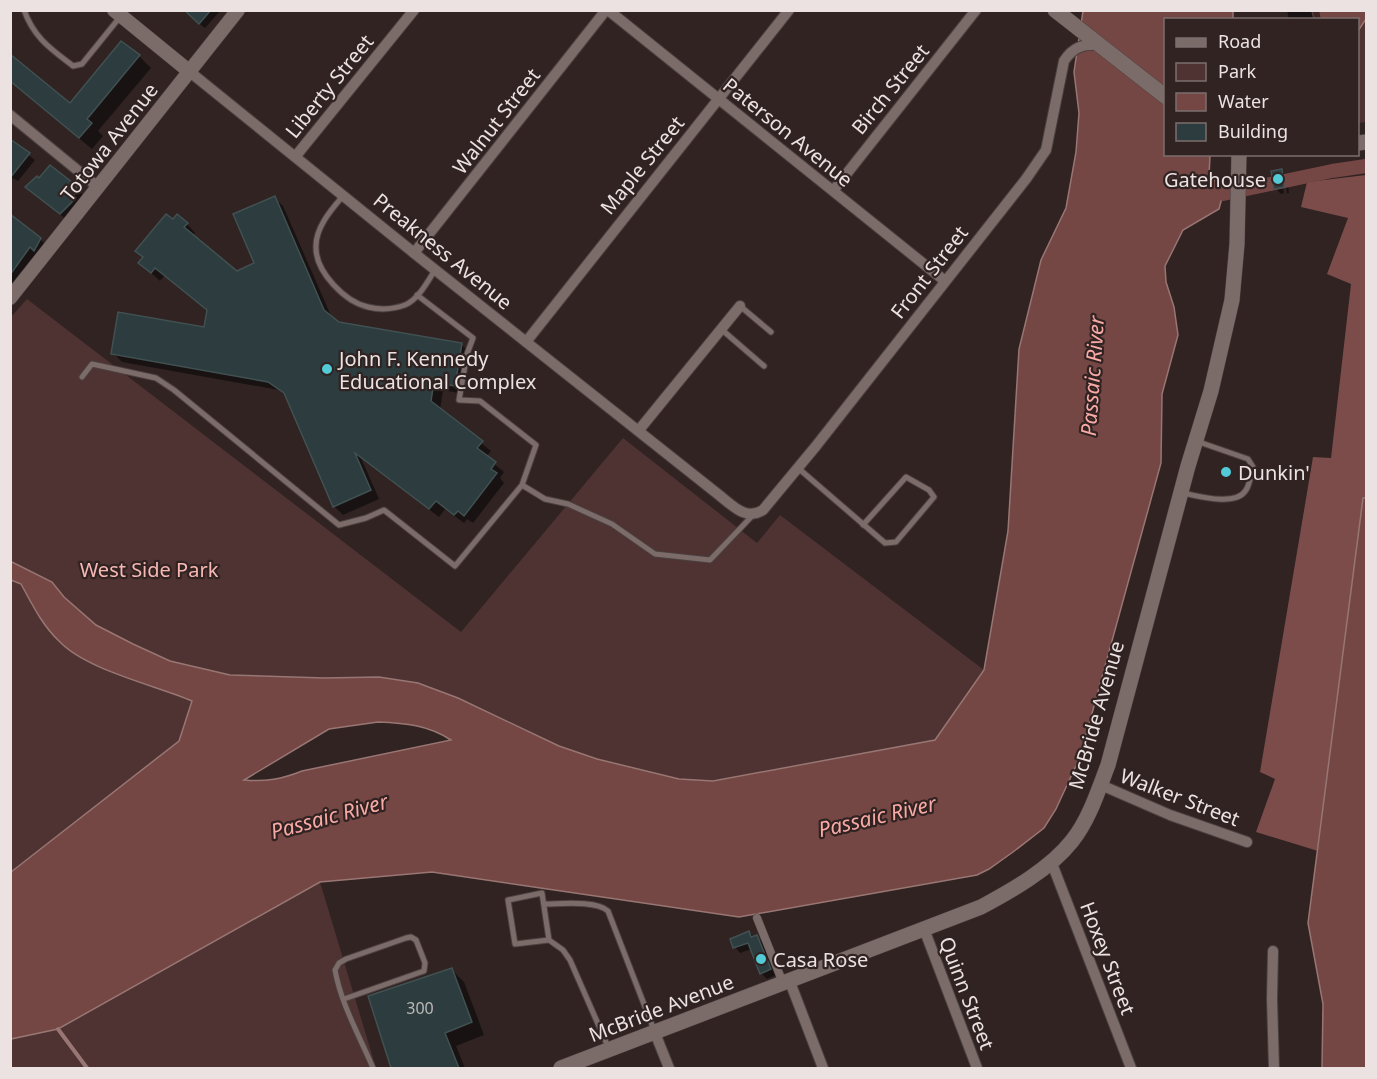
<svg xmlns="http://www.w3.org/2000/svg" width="1377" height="1079" viewBox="0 0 1377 1079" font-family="'Noto Sans',sans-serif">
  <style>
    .green { fill: #4e3332 }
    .forest { fill: #7b4c4a }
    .water { fill: #754744; stroke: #987673; stroke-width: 1.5; fill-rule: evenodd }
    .shadow { fill: #0007 }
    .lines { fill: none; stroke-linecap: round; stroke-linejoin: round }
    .stream { stroke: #987673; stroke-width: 4 }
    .canal { stroke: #754744; stroke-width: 14 }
    .building { fill: #2d3c3e; stroke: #415152; stroke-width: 1.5 }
    .service-casing { stroke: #4b3f3f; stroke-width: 7 }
    .pedestrian-casing { stroke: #4b3f3f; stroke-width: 9 }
    .minor-casing { stroke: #4b3f3f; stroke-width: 12 }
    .tertiary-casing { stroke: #4b3f3f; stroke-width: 15 }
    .secondary-casing { stroke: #4b3f3f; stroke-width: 16 }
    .service { stroke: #7b6c6a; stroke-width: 5 }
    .pedestrian { stroke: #7b6c6a; stroke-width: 8 }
    .minor { stroke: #7b6c6a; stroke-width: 10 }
    .tertiary { stroke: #7b6c6a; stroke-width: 14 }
    .secondary { stroke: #7b6c6a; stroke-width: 15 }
    .poi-dot { fill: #52cbd7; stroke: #302322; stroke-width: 2 }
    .labels { text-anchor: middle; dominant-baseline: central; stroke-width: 4.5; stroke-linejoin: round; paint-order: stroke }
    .number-label { font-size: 16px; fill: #bcb8b8 }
    .street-label { font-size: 20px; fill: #ebe2e1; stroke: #302322 }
    .poi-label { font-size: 20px; fill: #ebe2e1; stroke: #302322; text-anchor: start }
    .park-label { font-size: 20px; fill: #f7b7b3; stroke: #302322 }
    .water-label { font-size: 21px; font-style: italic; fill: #f9aaa6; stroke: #302322 }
  </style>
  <rect width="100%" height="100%" fill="#302322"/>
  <path class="green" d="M 1366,18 L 1366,122 L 1358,123 L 1358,30 Z
    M 27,299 L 461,632 L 623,438 L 757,543 L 780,515 L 984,670 L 936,740 L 705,782 L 679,779 L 597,759 L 559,746 L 458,698 L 179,741 L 11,872 L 10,318 Z
    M 320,882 L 376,1068 L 11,1068 L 10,1039 L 58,1029 Z"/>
  <path class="forest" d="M 1366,175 L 1366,498 L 1363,498 L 1318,851 L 1256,832 L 1275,779 L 1260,772 L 1313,457 L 1331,458 L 1351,284 L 1327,274 L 1348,218 L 1301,207 L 1307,182 Z"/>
  <path class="water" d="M 1083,11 L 1233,11 L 1233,19 L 1166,20 L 1166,154 L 1210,155 L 1209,177 L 1221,183 L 1223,194 L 1219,209 L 1183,230 L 1165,266 L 1166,282 L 1174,307 L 1178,335 L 1162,394 L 1161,463 L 1080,757 L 1056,809 L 1044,828 L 1013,852 L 989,869 L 977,875 L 739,917 L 432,872 L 320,882 L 58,1029 L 11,1039 L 11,872 L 179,741 L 192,701 C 155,685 86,670 59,641 C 42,625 32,604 21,584 L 11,580 L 10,561 L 52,582 L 64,597 L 96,625 L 133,644 L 170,661 L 230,675 L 324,678 L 379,677 L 418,683 L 458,698 L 559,746 L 597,759 L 679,779 L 713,781 L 935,740 L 984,670 L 1008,531 L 1019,349 L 1041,260 L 1066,208 L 1076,152 L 1079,113 L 1074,72 ZM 378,722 C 405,723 428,725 451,740 L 302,771 C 282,779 266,782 244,780 L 329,729 Z
    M 1312,11 L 1366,11 L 1366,19 L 1358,31 L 1358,20 L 1314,19 Z
    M 1363,498 L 1366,498 L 1366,1068 L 1322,1068 L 1323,1004 L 1308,923 Z"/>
  <path class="shadow" d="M 182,10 L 221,10 L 205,28 Z
    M 1287,10 L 1319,10 L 1321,20 L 1289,20 Z
    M 121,43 L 139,56 L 151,68 L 98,131 L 103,136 L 92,149 L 10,81 L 71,105 Z
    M 10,141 L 35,160 L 18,181 L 10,177 Z
    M 1282,171 L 1287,177 L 1289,193 L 1287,193 L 1284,175 L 1281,175 L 1284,193 L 1281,194 L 1275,188 Z
    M 27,187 L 76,187 L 83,195 L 68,221 Z
    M 274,197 L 283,206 L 332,318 L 338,324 L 461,344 L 470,353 L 463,394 L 443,390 L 440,410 L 491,451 L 486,457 L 504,472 L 500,478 L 504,483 L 473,523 L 467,519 L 464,523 L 445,509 L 439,517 L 361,458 L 379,499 L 343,515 L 334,506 L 287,396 L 279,390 L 122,362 L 113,353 L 205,329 L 208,311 L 165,275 L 160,281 L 140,263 L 173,221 L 187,224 L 195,233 L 193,236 L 237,272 L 256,264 Z
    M 10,216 L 48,246 L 15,287 L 10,284 Z
    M 749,933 L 763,942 L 776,975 L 767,979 L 761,973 L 752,949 L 740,953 L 735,947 Z
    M 452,970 L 464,982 L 484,1035 L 456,1046 L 465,1068 L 393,1068 L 370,997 Z"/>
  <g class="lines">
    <path class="stream" d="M 58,1029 L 87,1068"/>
    <path class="canal" d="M 1223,194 L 1332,171 L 1366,166"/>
  </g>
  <path class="building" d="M 184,10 L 211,10 L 199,24 Z
    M 121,41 L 140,55 L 87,119 L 92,123 L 79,138 L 10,81 L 10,54 L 70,103 Z
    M 10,139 L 30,153 L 10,178 Z
    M 50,165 L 77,186 L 72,202 L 60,214 L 25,187 L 37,176 L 39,178 Z
    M 1282,169 L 1284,187 L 1274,189 L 1271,171 Z
    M 275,196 L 324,310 L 339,322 L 462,343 L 455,386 L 434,382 L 431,401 L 483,441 L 477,448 L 496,462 L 491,469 L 497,473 L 464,516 L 458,511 L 454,515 L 436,501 L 429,509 L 355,453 L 371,490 L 333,507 L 284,393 L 268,382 L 111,354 L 118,312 L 204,327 L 207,310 L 155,268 L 151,273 L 138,263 L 143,257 L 135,251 L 166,214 L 173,219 L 177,214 L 188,223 L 184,227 L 237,271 L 254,263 L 233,214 Z
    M 10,214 L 41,238 L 34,251 L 30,247 L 10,275 Z
    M 749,931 L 751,937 L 757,935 L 771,969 L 760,974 L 748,943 L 733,948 L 730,939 Z
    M 452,968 L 472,1022 L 445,1033 L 459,1068 L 391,1068 L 368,996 Z"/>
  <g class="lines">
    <defs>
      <path id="service" d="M 24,10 C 34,38 51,49 73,66 L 82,64 L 120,17
        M 343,196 C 331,210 315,228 316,248 C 316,272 345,302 368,307 C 380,310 394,309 405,305 C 418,300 428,281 435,270
        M 417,295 L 473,338 L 467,354 L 459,400 L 480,401 L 536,445 L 522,485 L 545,499 L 568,504 L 612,524 L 655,554 L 710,560 L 753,515
        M 740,306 L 771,332
        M 721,329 L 764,366
        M 82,377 L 92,364 L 156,378 L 174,390 L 339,525 L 366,518 L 384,510 L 455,566 L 522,485
        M 798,468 L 885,543 L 896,542 L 934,497 L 929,490 L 906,477 L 863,525
        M 1183,493 C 1198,496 1236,507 1246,490 C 1250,484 1251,474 1253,467 L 1248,459 L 1199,442
        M 544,904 C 560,904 596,900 608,911 L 654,1030
        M 549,940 L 542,893 L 508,900 L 515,944 L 549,940 L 563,950 L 570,960 L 609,1049
        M 344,999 L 424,971 L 425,963 L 416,940 L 411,937 L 406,938 L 346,959 L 339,963 L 335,970 C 341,1004 360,1037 373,1068"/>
      <path id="pedestrian" d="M 757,918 L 783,983"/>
      <path id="minor" d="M 608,10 L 945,281
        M 190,72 L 414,253 L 719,495 C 733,506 746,521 763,510 L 816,446 L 1026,179 L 1046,150 L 1064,61 C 1073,47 1083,44 1099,45
        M 10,115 L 98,187
        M 295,157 L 414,10
        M 833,191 L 976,10
        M 414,253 L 606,10
        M 526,342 L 789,10
        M 639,430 L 740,306
        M 1101,785 L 1170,815 L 1247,842
        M 1051,861 L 1131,1068
        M 924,929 L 977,1068
        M 1273,951 L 1272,999 L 1274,1068
        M 790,982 L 823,1068
        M 655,1033 L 669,1068"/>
      <path id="tertiary" d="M 114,10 L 190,72
        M 10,298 L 238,10"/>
      <path id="secondary" d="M 1055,10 L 1166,97
        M 1358,143 L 1366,142
        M 561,1068 L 981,907 C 1011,891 1050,869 1072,841 C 1089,820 1098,791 1108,765 L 1188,466 L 1211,391 L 1232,300 L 1237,244 L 1239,154"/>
    </defs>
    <use href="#service" class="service-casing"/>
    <use href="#pedestrian" class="pedestrian-casing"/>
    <use href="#minor" class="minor-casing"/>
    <use href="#tertiary" class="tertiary-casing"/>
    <use href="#secondary" class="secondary-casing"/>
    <use href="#service" class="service"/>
    <use href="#pedestrian" class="pedestrian"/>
    <use href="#minor" class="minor"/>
    <use href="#tertiary" class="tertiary"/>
    <use href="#secondary" class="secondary"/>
  </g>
  <g class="poi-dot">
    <circle cx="1278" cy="179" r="6"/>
    <circle cx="327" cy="369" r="6"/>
    <circle cx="1226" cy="472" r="6"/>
    <circle cx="761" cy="959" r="6"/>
  </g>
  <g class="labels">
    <g class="number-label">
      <text x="420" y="1008">300</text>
    </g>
    <g class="street-label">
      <text transform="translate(329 86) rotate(-51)">Liberty Street</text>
      <text transform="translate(890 89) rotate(-51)">Birch Street</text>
      <text transform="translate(496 121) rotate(-52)">Walnut Street</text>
      <text transform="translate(788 132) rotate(39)">Paterson Avenue</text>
      <text transform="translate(109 142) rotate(-52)">Totowa Avenue</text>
      <text transform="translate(642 165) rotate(-51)">Maple Street</text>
      <text transform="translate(443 251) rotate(39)">Preakness Avenue</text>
      <text transform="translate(929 272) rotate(-52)">Front Street</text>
      <text transform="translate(1096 715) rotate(-74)">McBride Avenue</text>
      <text transform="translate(1180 797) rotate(21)">Walker Street</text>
      <text transform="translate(1108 958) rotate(69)">Hoxey Street</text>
      <text transform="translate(967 993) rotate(69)">Quinn Street</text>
      <text transform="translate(661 1008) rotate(-21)">McBride Avenue</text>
    </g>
    <g class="poi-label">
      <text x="1266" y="179" text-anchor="end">Gatehouse</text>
      <text x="339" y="358">John F. Kennedy<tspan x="339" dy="23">Educational Complex</tspan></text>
      <text x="1238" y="472">Dunkin'</text>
      <text x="773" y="959">Casa Rose</text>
    </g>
    <g class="park-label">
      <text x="149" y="569">West Side Park</text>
    </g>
    <g class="water-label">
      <text transform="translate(1092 376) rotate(-86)">Passaic River</text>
      <text transform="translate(329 816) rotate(-15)">Passaic River</text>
      <text transform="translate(877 816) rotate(-13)">Passaic River</text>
    </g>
  </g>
  <rect width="1377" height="1079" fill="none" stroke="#ebe2e1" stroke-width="24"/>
  <rect x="1164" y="18" width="195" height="138" fill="#302322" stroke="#7b6f6e" stroke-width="1.5"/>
  <rect x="1176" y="38" width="30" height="9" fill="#7b6c6a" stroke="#7b6f6e" stroke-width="1.5"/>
  <text x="1218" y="48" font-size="18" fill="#ebe2e1">Road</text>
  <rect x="1176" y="63" width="30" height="18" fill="#4e3332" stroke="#7b6f6e" stroke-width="1.5"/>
  <text x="1218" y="78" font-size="18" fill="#ebe2e1">Park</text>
  <rect x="1176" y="93" width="30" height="18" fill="#754744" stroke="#7b6f6e" stroke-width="1.5"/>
  <text x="1218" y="108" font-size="18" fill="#ebe2e1">Water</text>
  <rect x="1176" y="123" width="30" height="18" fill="#2d3c3e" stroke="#7b6f6e" stroke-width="1.5"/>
  <text x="1218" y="138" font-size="18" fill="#ebe2e1">Building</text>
</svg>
